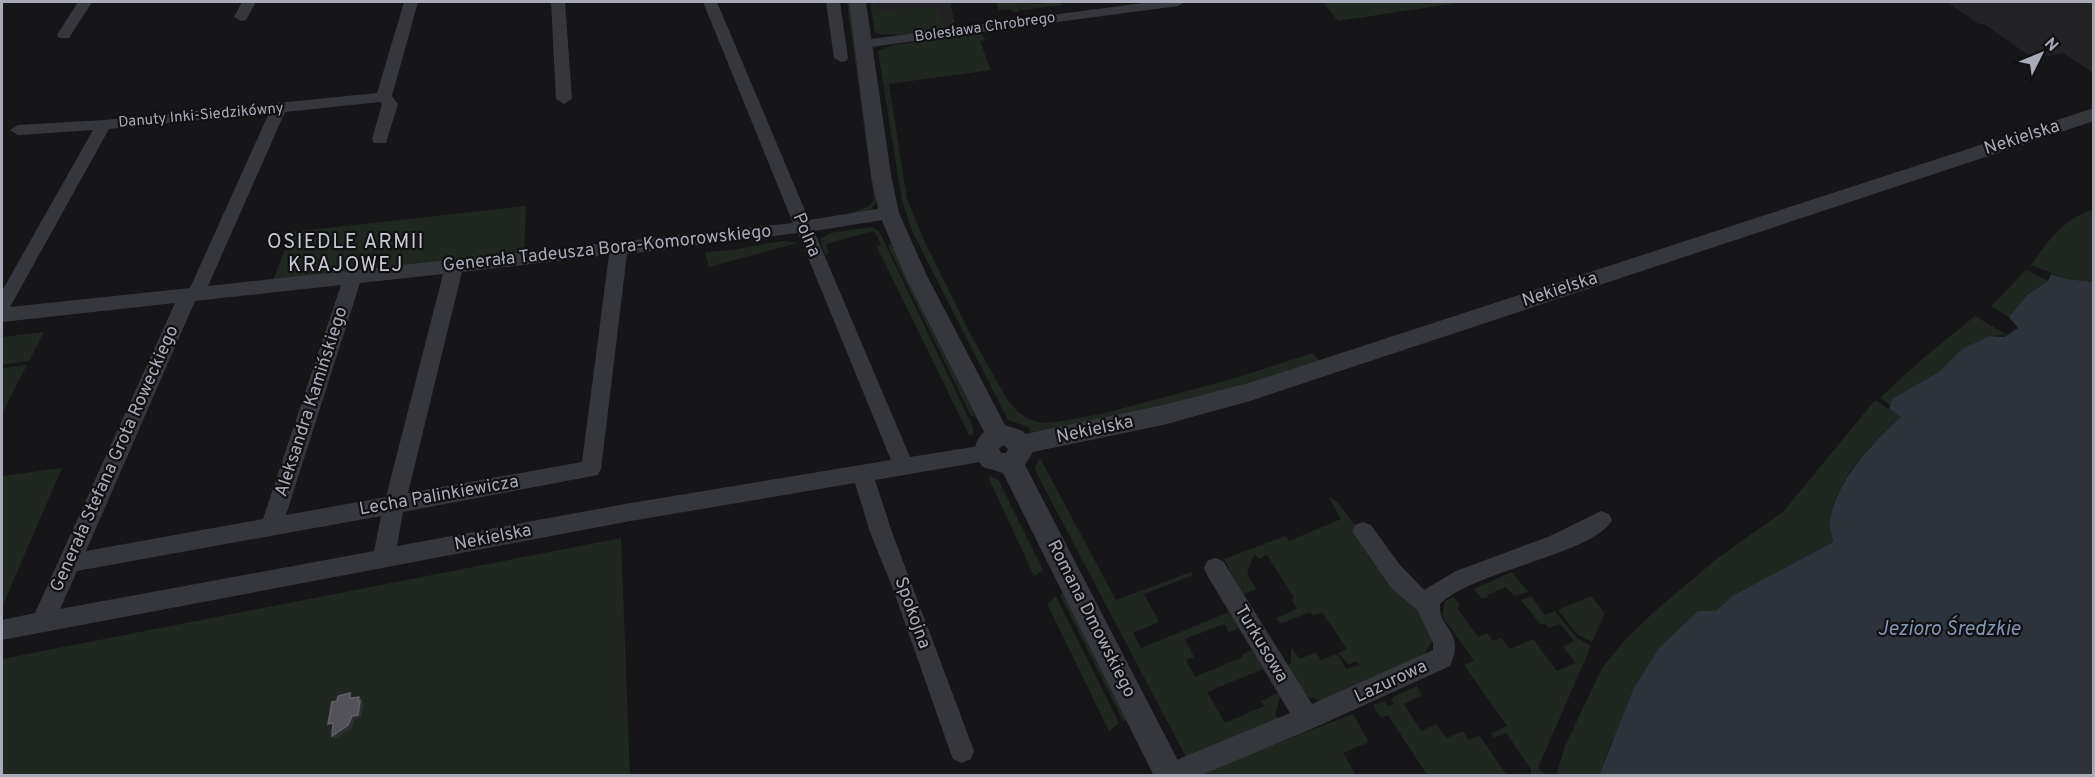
<svg xmlns="http://www.w3.org/2000/svg" width="2095" height="777" viewBox="0 0 2095 777" font-family="Overpass,sans-serif">
  <style>
    .built { fill: #222124 }
    .green { fill: #202721 }
    .water { fill: #2c333b }
    .lines { fill: none; stroke-linecap: round; stroke-linejoin: round }
    .minor { fill: #36373c; fill-rule: evenodd }
    .tertiary { fill: #36373c; fill-rule: evenodd }
    .shaded-wall { fill: #2f2f32 }
    .building { fill: #525258; stroke: #5f6066; stroke-width: 1.5 }
    .labels { text-anchor: middle; dominant-baseline: central; stroke-width: 4.5; stroke-linejoin: round; paint-order: stroke }
    .far-street-label { font-size: 15px; fill: #a8abb7; stroke: #111012 }
    .street-label { font-size: 18px; fill: #a8abb7; stroke: #111012 }
    .neighbourhood-label { font-size: 20px; letter-spacing: 1.5px; fill: #c8cad3; stroke: #111012 }
    .water-label { font-size: 20px; font-style: italic; fill: #8095b1; stroke: #111012 }
  </style>
  <rect width="100%" height="100%" fill="#161517"/>
  <path class="built" d="M 876,2 L 950,2 L 955,23 L 948,28 L 881,35 Z
    M 1947,2 L 2093,2 L 2093,73 L 2063,53 L 2034,59 L 1984,24 L 1980,25 Z"/>
  <path class="green" d="M 847,2 L 851,2 L 878,200 L 870,210 L 853,214 L 854,212 L 869,206 L 874,200 Z
    M 870,2 L 876,2 L 877,11 L 933,7 L 938,10 L 943,25 L 952,21 L 948,2 L 950,2 L 954,23 C 945,33 889,37 875,33 Z
    M 996,2 L 1029,2 L 1031,4 L 1060,2 L 1062,5 L 1022,10 L 1019,6 L 1020,11 L 1013,12 L 1011,9 L 999,10 Z
    M 1323,2 L 1464,2 L 1338,21 Z
    M 982,34 L 985,40 L 980,41 L 991,70 L 889,84 L 907,199 L 923,238 L 971,335 L 1007,399 L 1017,411 L 1027,418 L 1041,423 L 1056,422 L 1101,414 L 1232,379 L 1313,353 L 1320,362 L 1195,400 L 1044,431 L 1031,432 L 1028,427 L 1008,420 L 912,231 L 902,201 L 878,51 L 894,45 Z
    M 526,206 L 524,254 L 273,281 L 291,232 Z
    M 2093,210 L 2093,282 L 2067,279 L 2031,265 C 2049,240 2063,219 2093,210 Z
    M 872,227 L 879,231 L 973,427 L 973,435 L 969,435 L 877,247 L 881,245 L 874,231 L 826,244 L 829,252 L 825,256 L 820,239 L 830,233 Z
    M 782,241 L 798,243 L 709,267 L 705,252 L 732,250 Z
    M 891,243 L 976,417 L 971,416 L 888,246 Z
    M 2026,270 L 2048,281 L 2027,295 L 2009,317 L 1991,306 Z
    M 1975,316 L 2007,335 L 1989,336 L 1962,349 L 1940,371 L 1892,399 L 1890,405 L 1880,398 L 1921,360 Z
    M 44,332 L 29,361 L 2,365 L 2,337 Z
    M 27,365 L 2,414 L 2,368 Z
    M 1875,400 L 1901,417 C 1871,443 1837,478 1830,519 C 1828,526 1832,535 1833,542 L 1732,596 L 1716,612 L 1612,740 L 1599,775 L 1556,776 L 1565,746 L 1602,668 L 1624,641 L 1656,610 L 1718,558 L 1783,512 Z
    M 1040,458 L 1116,600 L 1191,572 L 1193,575 L 1144,594 L 1159,622 L 1133,633 L 1141,648 L 1229,612 L 1239,628 L 1229,632 L 1224,624 L 1185,639 L 1194,657 L 1186,660 L 1195,677 L 1243,657 L 1242,654 L 1252,650 L 1263,669 L 1207,692 L 1225,723 L 1264,706 L 1261,701 L 1278,693 L 1280,697 L 1275,715 L 1279,718 L 1188,761 L 1036,472 L 1035,467 Z
    M 62,468 L 2,607 L 2,608 L 2,476 Z
    M 990,476 L 999,481 L 1043,570 L 1034,576 L 989,479 Z
    M 1331,497 L 1340,505 L 1421,614 L 1432,641 L 1425,654 L 1325,701 L 1304,696 L 1287,666 L 1291,662 L 1291,647 L 1300,659 L 1316,652 L 1321,660 L 1334,655 L 1338,655 L 1346,669 L 1359,665 L 1356,661 L 1349,665 L 1338,653 L 1347,649 L 1322,612 L 1313,616 L 1310,612 L 1280,624 L 1276,618 L 1297,609 L 1292,600 L 1294,598 L 1267,555 L 1258,559 L 1256,555 L 1253,557 L 1247,574 L 1256,589 L 1243,594 L 1224,559 L 1285,536 L 1289,541 L 1341,519 L 1329,498 Z
    M 621,538 L 630,775 L 2,775 L 2,659 Z
    M 1512,572 L 1528,592 L 1514,596 L 1506,587 L 1487,595 L 1488,597 L 1482,599 L 1474,589 Z
    M 1063,594 L 1067,596 L 1129,719 L 1123,721 L 1060,595 Z
    M 1056,596 L 1119,723 L 1109,731 L 1047,604 Z
    M 1531,596 L 1545,615 L 1555,611 L 1576,637 L 1591,646 L 1538,768 L 1545,773 L 1544,775 L 1529,775 L 1531,774 L 1531,769 L 1506,733 L 1494,738 L 1491,734 L 1507,726 L 1464,665 L 1474,661 L 1442,616 L 1445,601 L 1454,597 L 1460,606 L 1457,608 L 1478,637 L 1487,633 L 1493,641 L 1501,638 L 1510,649 L 1533,639 L 1557,671 L 1575,663 L 1563,646 L 1574,641 L 1560,624 L 1549,628 L 1545,624 L 1541,625 L 1521,600 Z
    M 1591,596 L 1605,613 L 1592,642 L 1577,634 L 1558,610 Z
    M 1417,686 L 1422,695 L 1404,704 L 1421,731 L 1436,724 L 1447,738 L 1463,731 L 1469,740 L 1479,735 L 1507,775 L 1427,775 L 1388,715 L 1381,718 L 1373,705 L 1384,701 L 1388,706 L 1394,704 L 1391,698 Z
    M 1353,714 L 1369,742 L 1343,753 L 1356,775 L 1195,775 Z"/>
  <path class="water" d="M 2051,274 L 2067,279 L 2093,282 L 2093,775 L 1599,775 L 1634,688 L 1659,648 L 1698,611 L 1716,611 L 1732,596 L 1833,542 C 1832,535 1828,526 1830,519 C 1838,478 1871,444 1901,417 L 1889,409 L 1892,399 L 1940,371 L 1962,349 L 1989,336 L 2004,337 L 2018,328 L 2009,317 L 2027,295 L 2048,281 Z"/>
  <g class="lines">
    <path class="minor" d="M 78,2 L 92,2 L 69,38 L 59,38 L 57,35 Z
      M 242,2 L 256,2 L 246,20 L 241,21 L 234,17 Z
      M 404,2 L 418,2 L 392,96 L 398,104 L 386,143 L 374,143 L 372,139 L 382,104 L 380,102 L 285,112 L 208,286 L 793,223 L 703,2 L 717,2 L 809,220 L 889,207 L 895,209 L 897,213 L 895,217 L 889,219 L 814,231 L 910,457 L 986,445 L 993,447 L 996,453 L 993,459 L 986,461 L 875,480 L 892,532 L 974,751 L 971,759 L 962,763 L 953,759 L 950,751 L 893,589 L 870,532 L 855,483 L 625,522 L 2,640 L 2,620 L 35,613 L 175,303 L 2,322 L 2,291 L 93,130 L 18,135 L 10,130 L 18,125 L 104,120 L 377,93 ZM 269,113 L 190,288 L 10,307 L 109,129 ZM 798,233 L 891,460 L 625,504 L 397,546 L 403,512 L 598,475 L 601,469 L 627,254 ZM 609,255 L 582,462 L 408,493 L 462,272 ZM 443,274 L 386,497 L 286,515 L 360,283 ZM 341,285 L 263,519 L 86,551 L 195,301 ZM 381,516 L 374,551 L 60,609 L 77,571 Z
      M 551,2 L 565,2 L 572,99 L 564,104 L 556,99 Z
      M 826,2 L 840,2 L 848,58 L 846,61 L 841,62 L 834,58 Z
      M 1150,2 L 1185,2 L 1178,6 L 863,48 L 856,44 L 863,40 Z
      M 1601,511 L 1609,514 L 1612,520 C 1596,553 1473,571 1440,604 C 1438,630 1466,630 1450,666 L 1316,727 L 1199,776 L 1159,776 L 1162,766 L 1290,713 L 1207,575 L 1204,568 L 1207,561 L 1215,558 L 1223,561 L 1312,704 L 1433,650 L 1433,643 L 1417,610 L 1392,589 L 1352,531 L 1355,525 L 1363,522 L 1371,525 L 1400,565 L 1424,590 L 1456,571 L 1550,536 Z"/>
    <path class="tertiary" d="M 849,2 L 866,2 L 891,175 L 899,213 L 927,276 L 1005,425 L 1023,431 L 1025,434 L 1163,405 L 1249,383 L 2094,108 L 2094,121 L 1250,401 L 1163,425 L 1033,452 L 1025,465 L 1186,776 L 1154,776 L 1003,473 L 983,467 C 973,455 972,443 984,432 L 905,276 L 879,213 L 871,175 ZM 1004,445 L 1008,449 L 1006,453 L 1001,453 L 999,448 Z"/>
  </g>
  <path class="shaded-wall" d="M 359,697 L 363,700 L 362,702 L 364,704 L 361,718 L 355,719 L 352,728 L 335,739 L 332,736 L 358,701 Z"/>
  <path class="building" d="M 350,693 L 350,698 L 359,697 L 358,701 L 360,701 L 358,715 L 352,716 L 348,725 L 332,736 L 333,723 L 328,724 L 332,702 L 337,701 L 338,696 Z"/>
  <g class="labels">
    <g class="far-street-label">
      <text transform="translate(985 28) rotate(-8)">Bolesława Chrobrego</text>
      <text transform="translate(201 116) rotate(-5)">Danuty Inki-Siedzikówny</text>
    </g>
    <g class="street-label">
      <text transform="translate(2022 138) rotate(-18)">Nekielska</text>
      <text transform="translate(806 235) rotate(67)">Polna</text>
      <text transform="translate(607 249) rotate(-6)">Generała Tadeusza Bora-Komorowskiego</text>
      <text transform="translate(1560 290) rotate(-18)">Nekielska</text>
      <text transform="translate(312 402) rotate(-72)">Aleksandra Kamińskiego</text>
      <text transform="translate(1095 430) rotate(-12)">Nekielska</text>
      <text transform="translate(115 459) rotate(-66)">Generała Stefana Grota Roweckiego</text>
      <text transform="translate(439 496) rotate(-10)">Lecha Palinkiewicza</text>
      <text transform="translate(493 538) rotate(-11)">Nekielska</text>
      <text transform="translate(912 613) rotate(70)">Spokojna</text>
      <text transform="translate(1091 619) rotate(63)">Romana Dmowskiego</text>
      <text transform="translate(1261 644) rotate(59)">Turkusowa</text>
      <text transform="translate(1391 682) rotate(-25)">Lazurowa</text>
    </g>
    <g class="neighbourhood-label">
      <text x="346" y="243">OSIEDLE ARMII<tspan x="346" dy="23">KRAJOWEJ</tspan></text>
    </g>
    <g class="water-label">
      <text x="1949" y="630">Jezioro Średzkie</text>
    </g>
  </g>
  <rect width="2095" height="777" fill="none" stroke="#a8abb7" stroke-width="6"/>
  <g transform="translate(2041 54) rotate(47)" stroke="#111012" stroke-width="4.5" paint-order="stroke">
  <path d="M0-4.5L10 22L0 15L-10 22Z" fill="#a8abb7"/>
  <text y="-9" font-size="16" font-weight="bold" text-anchor="middle" fill="#a8abb7">N</text>
  </g>
</svg>
